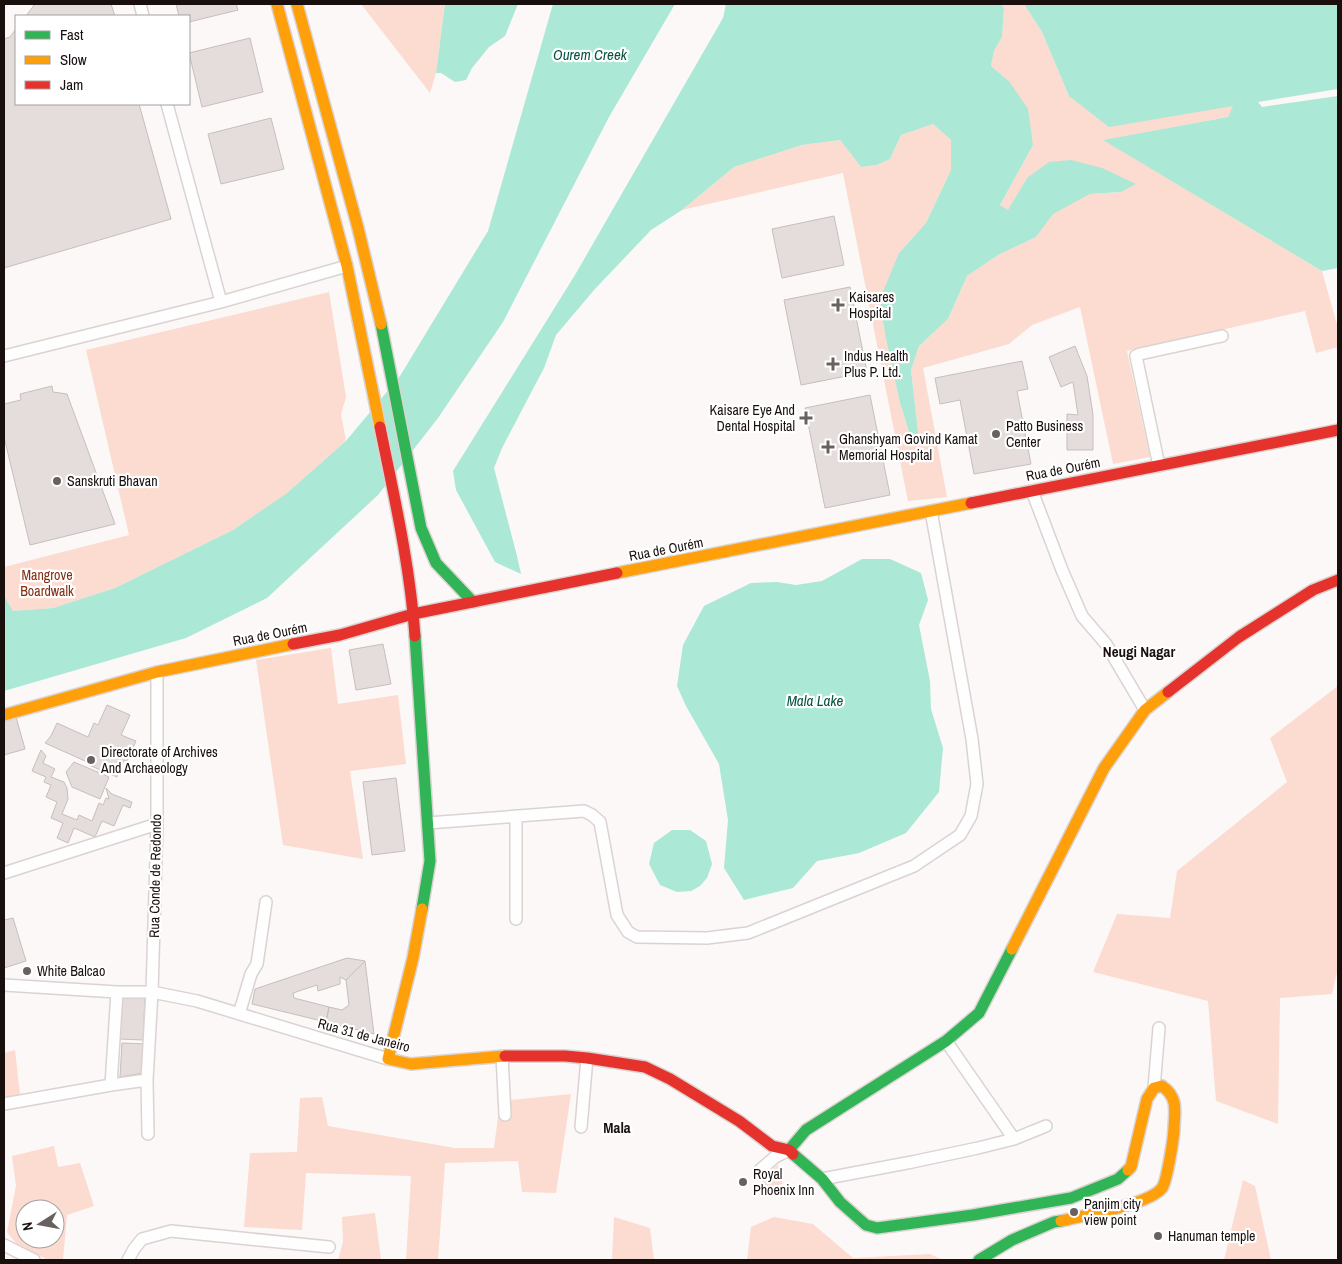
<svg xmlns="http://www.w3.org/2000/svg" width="1342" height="1264" viewBox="0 0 1342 1264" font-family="'Archivo Narrow',sans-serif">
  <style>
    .green { fill: #fcdbd0; fill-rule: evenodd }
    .water { fill: #abe8d5 }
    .building { fill: #e5dddb; stroke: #c5bfbd }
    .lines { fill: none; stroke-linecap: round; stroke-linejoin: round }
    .street-casing { stroke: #dad3d1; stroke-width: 14 }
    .fast-casing { stroke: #dad3d1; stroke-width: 14 }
    .slow-casing { stroke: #dad3d1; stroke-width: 14 }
    .jam-casing { stroke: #dad3d1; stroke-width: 14 }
    .street { stroke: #fefefe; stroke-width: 11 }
    .fast { stroke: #30b455; stroke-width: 11 }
    .slow { stroke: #ff9f0a; stroke-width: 11 }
    .jam { stroke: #e5322d; stroke-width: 11 }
    .poi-dot { fill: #686160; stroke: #fff; stroke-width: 2 }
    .labels { text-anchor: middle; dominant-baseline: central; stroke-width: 4.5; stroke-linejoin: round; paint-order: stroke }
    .poi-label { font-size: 14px; fill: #19100e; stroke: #fff; text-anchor: start }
    .street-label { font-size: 14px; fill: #19100e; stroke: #fff }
    .park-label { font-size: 14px; fill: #822e12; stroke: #fff }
    .water-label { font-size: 15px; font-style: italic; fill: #065443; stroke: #fff }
    .neighbourhood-label { font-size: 15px; font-weight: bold; fill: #19100e; stroke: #fff }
  </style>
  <rect width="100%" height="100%" fill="#fbf8f7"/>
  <path class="green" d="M 361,4 L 445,4 L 436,73 L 430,93 Z
    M 1001,4 L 1024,4 L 1042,32 L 1069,96 L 1234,106 L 1228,117 L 1104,140 L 1322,271 L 1338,328 L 1338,347 L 1316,353 L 1305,311 L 1127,351 L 1150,457 L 1113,464 L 1080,307 L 1032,325 L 1009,344 L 923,368 L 947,497 L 908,501 L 843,173 L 682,210 L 734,167 L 802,145 L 840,140 L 861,167 L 877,165 L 890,159 L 901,135 L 933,124 L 951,140 L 951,170 L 926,223 L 899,253 L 886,339 L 900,403 L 911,438 L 919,441 L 911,370 L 919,346 L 948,319 L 967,276 L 998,255 L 1036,237 L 1052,214 L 1090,194 L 1121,192 L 1027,178 L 1008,211 L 1000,205 L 1033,145 L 1009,81 L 991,66 L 994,51 L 1002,37 L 1004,8 Z
    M 329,292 L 346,397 L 341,414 L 346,441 L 287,493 L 233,530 L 115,588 L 53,608 L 13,611 L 4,595 L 4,567 L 129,535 L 86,350 Z
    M 331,648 L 338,704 L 398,695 L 406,764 L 350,771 L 363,859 L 283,845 L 256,660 Z
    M 1338,686 L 1338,967 L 1332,994 L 1280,998 L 1278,1124 L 1216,1101 L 1208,1001 L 1093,972 L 1117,914 L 1170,918 L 1177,871 L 1287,782 L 1270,738 Z
    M 15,1050 L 20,1095 L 4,1098 L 4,1053 Z
    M 571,1094 L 556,1193 L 522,1192 L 518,1161 L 445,1163 L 438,1260 L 406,1260 L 411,1176 L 306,1173 L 302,1230 L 244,1227 L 250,1153 L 297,1152 L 300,1098 L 322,1097 L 328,1126 L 455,1148 L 494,1148 L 500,1101 Z
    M 54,1146 L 58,1167 L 80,1163 L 94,1206 L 67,1215 L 63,1260 L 49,1260 L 19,1247 L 7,1232 L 16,1186 L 12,1156 ZM 25,1209 L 55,1209 L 55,1239 L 25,1239 Z
    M 778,1165 L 783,1184 L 764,1189 L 761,1177 Z
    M 1243,1180 L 1255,1186 L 1271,1260 L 1224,1260 Z
    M 375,1213 L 381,1260 L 338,1260 L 343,1242 L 342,1217 Z
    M 614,1217 L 650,1228 L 654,1260 L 612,1260 Z
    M 774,1217 L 813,1224 L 853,1258 L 930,1254 L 943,1260 L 747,1260 L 751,1227 Z"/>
  <path class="water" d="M 445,4 L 518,4 L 505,36 L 489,47 L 472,68 L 466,80 L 455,82 L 441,73 L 436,73 Z
    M 553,4 L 675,4 L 609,117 L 503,322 L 438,418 L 378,495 L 267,598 L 186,638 L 4,691 L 4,595 L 13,611 L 53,608 L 115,588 L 233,530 L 287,493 L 346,441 L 400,376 L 488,231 Z
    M 726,4 L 1001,4 L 1004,8 L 1002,37 L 994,51 L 991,66 L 1009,81 L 1028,109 L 1033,145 L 1000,205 L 1008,210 L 1027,178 L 1049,162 L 1071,160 L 1102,168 L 1136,184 L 1121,192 L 1090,194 L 1053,214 L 1036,237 L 998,255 L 967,276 L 948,319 L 919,346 L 911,370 L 919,441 L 911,438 L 900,403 L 886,339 L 880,299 L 899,253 L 926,223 L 951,170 L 951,140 L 933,124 L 901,135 L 890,159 L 877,165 L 861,167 L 840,140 L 802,145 L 734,167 L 682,210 L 651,230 L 594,290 L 556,335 L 544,368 L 502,448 L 494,468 L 517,556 L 521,574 L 495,562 L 456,490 L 453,471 L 575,275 L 723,18 Z
    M 1024,4 L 1338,4 L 1338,89 L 1258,102 L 1262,107 L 1338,96 L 1338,268 L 1322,271 L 1103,140 L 1228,117 L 1233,106 L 1109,127 L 1069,96 L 1042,32 Z
    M 862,559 L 890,559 L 921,573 L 928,600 L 919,625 L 930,681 L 931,709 L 943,748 L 939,792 L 906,833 L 859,853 L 817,861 L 793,888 L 744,900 L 724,868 L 728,820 L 719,764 L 686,706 L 677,686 L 683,645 L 704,606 L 751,583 L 777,582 L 796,585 L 822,581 Z
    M 672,830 L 690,830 L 706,841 L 712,864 L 707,878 L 700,886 L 691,891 L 677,892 L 660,885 L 649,864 L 654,843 Z"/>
  <path class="building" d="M 35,4 L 111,4 L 115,16 L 26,16 Z
    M 176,4 L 236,4 L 238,10 L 189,22 L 189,16 L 179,16 Z
    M 16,29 L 16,104 L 139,104 L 171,219 L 4,268 L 4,39 L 10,37 Z
    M 250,38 L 263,92 L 202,107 L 189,53 Z
    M 271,118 L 284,169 L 221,184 L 208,134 Z
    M 834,216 L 844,265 L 782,278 L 772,229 Z
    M 850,287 L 867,372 L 801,385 L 784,300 Z
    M 1075,346 L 1087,376 L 1093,415 L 1093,450 L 1067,450 L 1067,414 L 1078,415 L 1073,382 L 1061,387 L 1049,357 Z
    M 1022,361 L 1028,389 L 1017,391 L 1031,464 L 974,474 L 960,400 L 940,404 L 935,378 Z
    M 52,386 L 53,392 L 67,394 L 115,524 L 30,545 L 4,437 L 4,404 L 21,400 L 20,394 Z
    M 870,395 L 890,495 L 825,508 L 805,408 Z
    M 383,644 L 391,684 L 356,690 L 349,650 Z
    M 107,705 L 130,715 L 121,735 L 136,741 L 127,761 L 124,760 L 117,777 L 89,765 L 85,761 L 45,743 L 51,736 L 57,723 L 88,737 L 94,723 L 98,725 Z
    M 16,717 L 25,749 L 4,755 L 4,720 Z
    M 41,750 L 46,756 L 43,763 L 55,769 L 51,777 L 64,782 L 67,788 L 68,799 L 62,814 L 77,820 L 79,815 L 92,821 L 99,803 L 103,805 L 106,798 L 109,799 L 106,788 L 112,794 L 132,802 L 130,808 L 123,805 L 114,826 L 102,821 L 95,837 L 74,828 L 68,843 L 57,838 L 63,823 L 51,818 L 57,802 L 46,797 L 51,785 L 44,782 L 46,777 L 32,771 Z
    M 74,762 L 109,777 L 100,799 L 72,787 L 66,772 Z
    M 396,778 L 405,851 L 372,855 L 363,782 Z
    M 13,918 L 26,961 L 4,968 L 4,920 Z
    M 347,958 L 365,961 L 346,980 L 340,977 L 340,984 L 318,991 L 317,985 L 293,993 L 294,998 L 329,1007 L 326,1022 L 252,1004 L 255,989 Z
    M 365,961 L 374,1034 L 326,1022 L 329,1007 L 342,1010 L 349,1005 L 346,980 Z
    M 122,996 L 145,997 L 143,1040 L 120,1039 Z
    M 122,1043 L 145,1044 L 143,1073 L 120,1077 Z"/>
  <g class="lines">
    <defs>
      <path id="street" d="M 140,4 L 143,16
        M 167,104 L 221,302
        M 4,356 L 221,302 L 347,266
        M 1159,466 L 1136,356 L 1140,354 L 1222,336
        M 1032,491 L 1062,570 L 1082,616 L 1106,644 L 1145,710
        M 516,816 L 516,919
        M 428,823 L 584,811 L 592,815 L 600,822 L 617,915 L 628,932 L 637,937 L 707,938 L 748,933 L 914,866 L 960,835 L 971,816 L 977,784 L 972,739 L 931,511
        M 4,873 L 157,824
        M 4,985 L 117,992 L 152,992 L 197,1001 L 388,1059
        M 239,1014 L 251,974 L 257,964 L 266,902
        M 946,1041 L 1014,1139
        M 502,1056 L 505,1115
        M 111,1085 L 117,992
        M 1154,1088 L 1159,1028
        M 4,1104 L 111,1085 L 147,1080
        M 581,1127 L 587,1058
        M 148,1134 L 147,1080 L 152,992 L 157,824 L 157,672
        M 759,1171 L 775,1157 L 789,1150
        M 822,1179 L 912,1162 L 978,1148 L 1014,1139 L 1046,1126
        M 4,1245 L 34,1260
        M 128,1260 L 134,1249 L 142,1239 L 171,1231 L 329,1247"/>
      <path id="fast" d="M 381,324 L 421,528 L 436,563 L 473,602
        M 415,636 L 430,861 L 422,909
        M 789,1150 L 806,1130 L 946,1041 L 979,1013 L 1012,949
        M 793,1154 L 822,1179 L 840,1202 L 866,1225 L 877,1228 L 973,1215 L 1071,1198 L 1118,1179 L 1128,1170
        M 979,1260 L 1012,1240 L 1054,1222 L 1061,1221"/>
      <path id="slow" d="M 277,4 L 347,266 L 380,427
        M 297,4 L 358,228 L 381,324
        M 617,573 L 971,503
        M 4,715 L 157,672 L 293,644
        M 422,909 L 413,958 L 388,1059 L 411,1064 L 505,1056
        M 1012,949 L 1104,768 L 1145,710 L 1168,692
        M 1061,1221 C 1084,1215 1149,1205 1162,1188 C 1167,1181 1174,1137 1174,1127 C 1175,1110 1178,1097 1162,1086 L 1154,1088 L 1147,1099 L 1131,1167 L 1128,1170"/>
      <path id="jam" d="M 380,427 C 394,496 410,565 415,636
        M 971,503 L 1338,430
        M 293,644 L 340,635 L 413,614 L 617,573
        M 1168,692 L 1239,637 L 1313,590 L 1338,580
        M 505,1056 L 565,1056 L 587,1058 L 645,1067 L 670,1079 L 739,1121 L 772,1146 L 789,1150 L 793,1154"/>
    </defs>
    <use href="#street" class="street-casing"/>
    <use href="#fast" class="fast-casing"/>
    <use href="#slow" class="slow-casing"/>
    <use href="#jam" class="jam-casing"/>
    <use href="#street" class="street"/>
    <use href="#fast" class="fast"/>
    <use href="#slow" class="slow"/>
    <use href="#jam" class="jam"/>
  </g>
  <g class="poi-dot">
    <path d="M835.5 297.5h5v5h5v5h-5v5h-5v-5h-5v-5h5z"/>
    <path d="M830.5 356.5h5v5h5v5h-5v5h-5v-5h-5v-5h5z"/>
    <path d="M803.5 410.5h5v5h5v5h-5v5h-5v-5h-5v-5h5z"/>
    <circle cx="996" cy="434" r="5"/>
    <path d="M825.5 439.5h5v5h5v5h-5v5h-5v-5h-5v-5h5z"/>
    <circle cx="57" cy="481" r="5"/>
    <circle cx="91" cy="760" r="5"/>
    <circle cx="27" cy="971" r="5"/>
    <circle cx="743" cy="1182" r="5"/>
    <circle cx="1074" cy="1212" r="5"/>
    <circle cx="1158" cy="1236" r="5"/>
  </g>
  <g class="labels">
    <g class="poi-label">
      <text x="849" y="297">Kaisares<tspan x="849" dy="16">Hospital</tspan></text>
      <text x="844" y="356">Indus Health<tspan x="844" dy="16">Plus P. Ltd.</tspan></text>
      <text x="795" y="410" text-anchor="end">Kaisare Eye And<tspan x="795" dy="16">Dental Hospital</tspan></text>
      <text x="1006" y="426">Patto Business<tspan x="1006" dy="16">Center</tspan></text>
      <text x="839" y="439">Ghanshyam Govind Kamat<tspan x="839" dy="16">Memorial Hospital</tspan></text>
      <text x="67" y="481">Sanskruti Bhavan</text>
      <text x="101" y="752">Directorate of Archives<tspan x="101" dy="16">And Archaeology</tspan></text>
      <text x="37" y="971">White Balcao</text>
      <text x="753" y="1174">Royal<tspan x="753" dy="16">Phoenix Inn</tspan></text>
      <text x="1084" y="1204">Panjim city<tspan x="1084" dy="16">view point</tspan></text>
      <text x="1168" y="1236">Hanuman temple</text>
    </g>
    <g class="street-label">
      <text transform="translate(1063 469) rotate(-11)">Rua de Ourém</text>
      <text transform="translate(666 549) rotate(-11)">Rua de Ourém</text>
      <text transform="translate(270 634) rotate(-11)">Rua de Ourém</text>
      <text transform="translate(155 876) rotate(-89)">Rua Conde de Redondo</text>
      <text transform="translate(364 1035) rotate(15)">Rua 31 de Janeiro</text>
    </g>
    <g class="park-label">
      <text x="47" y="575">Mangrove<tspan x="47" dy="16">Boardwalk</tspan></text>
    </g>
    <g class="water-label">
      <text x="590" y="54">Ourem Creek</text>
      <text x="815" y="700">Mala Lake</text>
    </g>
    <g class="neighbourhood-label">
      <text x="1139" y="651">Neugi Nagar</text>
      <text x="617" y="1127">Mala</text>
    </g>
  </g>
  <rect width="1342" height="1264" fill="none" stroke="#19100e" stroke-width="10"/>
  <rect x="15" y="15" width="175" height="90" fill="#ffffff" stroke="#a39f9f"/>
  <rect x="25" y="31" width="25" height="8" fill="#30b455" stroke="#a39f9f"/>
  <text x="60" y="40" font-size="15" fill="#19100e">Fast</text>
  <rect x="25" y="56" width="25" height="8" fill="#ff9f0a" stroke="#a39f9f"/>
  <text x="60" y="65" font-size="15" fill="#19100e">Slow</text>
  <rect x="25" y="81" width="25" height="8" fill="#e5322d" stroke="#a39f9f"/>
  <text x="60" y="90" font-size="15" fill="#19100e">Jam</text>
  <g transform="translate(40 1224) rotate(259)"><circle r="24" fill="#ffffff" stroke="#a39f9f"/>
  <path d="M0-4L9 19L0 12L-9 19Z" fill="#686160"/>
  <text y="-8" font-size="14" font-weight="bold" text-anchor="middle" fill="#19100e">N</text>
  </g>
</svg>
